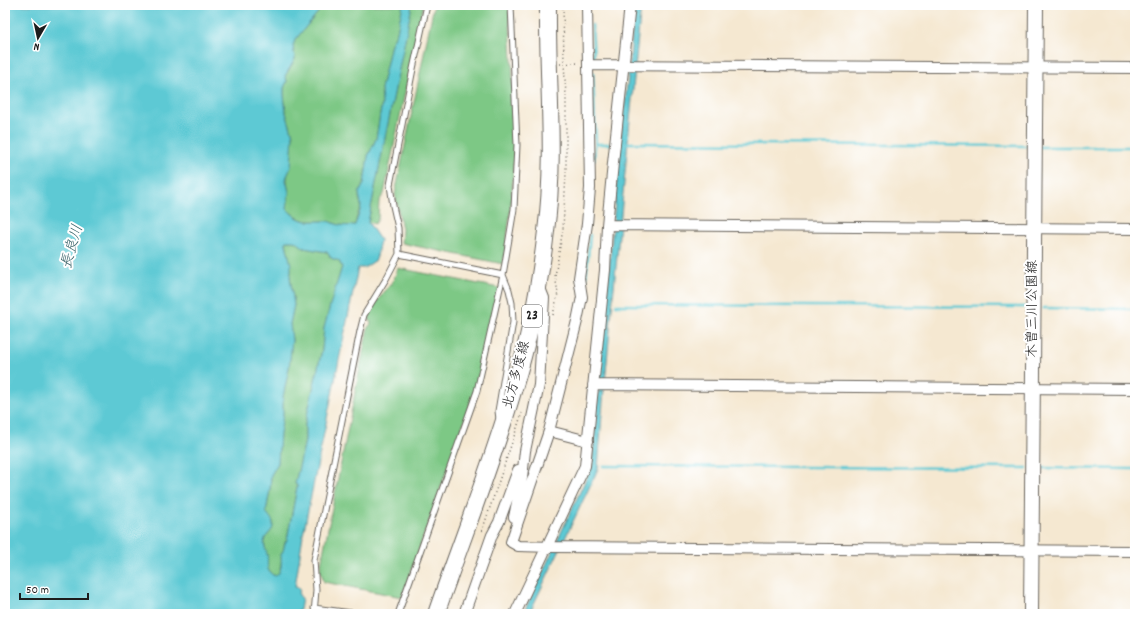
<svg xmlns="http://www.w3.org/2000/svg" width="1140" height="619" viewBox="0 0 1140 619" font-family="Dekko,'Klee One',sans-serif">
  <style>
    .green { fill: #7dc885; stroke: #4c7250 }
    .water { fill: #5dc9d4; stroke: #3c7278; fill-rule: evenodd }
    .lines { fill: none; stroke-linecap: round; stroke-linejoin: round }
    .stream { stroke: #5dc9d4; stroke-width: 2.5 }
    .service-casing { stroke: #68635b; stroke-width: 7 }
    .minor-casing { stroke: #68635b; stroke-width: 12 }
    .secondary-casing { stroke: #68635b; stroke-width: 16 }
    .primary-casing { stroke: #68635b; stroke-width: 18 }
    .path { stroke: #68635b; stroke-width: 1.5; stroke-dasharray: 1 3; stroke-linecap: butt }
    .service { stroke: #fff; stroke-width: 5 }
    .minor { stroke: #fff; stroke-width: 10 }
    .secondary { stroke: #fff; stroke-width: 14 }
    .primary { stroke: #fff; stroke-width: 16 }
    .labels { text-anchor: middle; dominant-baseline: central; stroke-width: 4; stroke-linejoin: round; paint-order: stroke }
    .shield { fill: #fff; stroke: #606060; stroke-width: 1 }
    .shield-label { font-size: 13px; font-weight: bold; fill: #1c1c1c }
    .street-label { font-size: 14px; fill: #1c1c1c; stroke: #fff }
    .water-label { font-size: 15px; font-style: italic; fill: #366166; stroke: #fff }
  </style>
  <rect width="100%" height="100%" fill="#fff"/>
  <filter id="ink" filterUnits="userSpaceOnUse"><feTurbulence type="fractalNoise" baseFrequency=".025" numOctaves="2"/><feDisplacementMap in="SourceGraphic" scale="8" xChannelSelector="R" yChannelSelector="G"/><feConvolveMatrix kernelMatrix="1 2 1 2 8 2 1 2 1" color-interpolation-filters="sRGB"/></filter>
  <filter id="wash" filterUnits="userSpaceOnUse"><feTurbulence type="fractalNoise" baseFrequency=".012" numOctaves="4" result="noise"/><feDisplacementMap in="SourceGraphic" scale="16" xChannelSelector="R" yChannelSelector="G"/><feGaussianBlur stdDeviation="0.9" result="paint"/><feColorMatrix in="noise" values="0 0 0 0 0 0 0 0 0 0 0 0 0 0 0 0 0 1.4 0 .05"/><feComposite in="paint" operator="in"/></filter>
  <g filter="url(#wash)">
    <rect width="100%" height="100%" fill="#f5e8d1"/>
    <path class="green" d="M 324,5 L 403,5 L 397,32 L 391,44 L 381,89 L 382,103 L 376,139 L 368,156 L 364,184 L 361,189 L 359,197 L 361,205 L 360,210 L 358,213 L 355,225 C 348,226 342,226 336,224 C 333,223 330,221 327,221 C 308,221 302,224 287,209 C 287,203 289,197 288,191 C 288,183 285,179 289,171 L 293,135 L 286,113 L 284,95 L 284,88 L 287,81 L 285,76 L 295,59 L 293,46 L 295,40 Z
      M 412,5 L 423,5 L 384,194 L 379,201 L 378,219 L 375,224 L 368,222 Z
      M 434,5 L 509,5 C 512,61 516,117 513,173 C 512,203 508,233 503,264 L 401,243 L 402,229 L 395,194 Z
      M 286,241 L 293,241 L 297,242 L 304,248 L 327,252 L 331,258 L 339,261 L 342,267 L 324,328 L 322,350 L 305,424 L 305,441 L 295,484 L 297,485 L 297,487 L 287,540 L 285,542 L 280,570 L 278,574 L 275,576 C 265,571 268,565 267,557 C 267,554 265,551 265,547 C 263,540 267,535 272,530 L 273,522 L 266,512 L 270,490 L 271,475 L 278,463 L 280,433 L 283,415 L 283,397 L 289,368 L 292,340 L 290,324 L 294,305 L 290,277 L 291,272 Z
      M 398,268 L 499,288 L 475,391 L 402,597 L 324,582 L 320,569 L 368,327 L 371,324 L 369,318 L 374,305 L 393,281 Z"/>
    <path class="water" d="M 5,5 L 324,5 L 295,40 L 293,46 L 295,59 L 285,76 L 287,81 L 284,88 L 284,95 L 286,113 L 293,135 L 291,167 L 287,176 L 286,180 L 289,192 L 287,209 C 301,224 308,221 327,221 C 330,221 333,223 336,224 C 342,226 348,226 355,225 C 356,222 361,209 361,206 C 361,201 359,197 359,193 L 364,184 L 368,156 L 376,139 L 382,103 L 381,89 L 391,44 L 397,32 L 403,5 L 412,5 L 368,222 L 380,240 L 376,260 L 364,268 L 358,268 L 303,535 L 295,587 L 300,588 L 299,595 L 302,598 L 300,610 L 296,612 L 296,614 L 5,614 ZM 286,241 L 293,241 L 297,242 L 304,248 L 327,252 L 331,258 L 339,261 L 342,267 L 331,302 L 324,328 L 322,350 L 305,424 L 305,441 L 295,484 L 297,485 L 297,487 L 287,540 C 283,544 285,550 281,554 C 281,562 283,572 275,576 C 264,571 269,563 267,554 C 266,549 263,545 265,539 C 267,534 273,531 273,526 C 274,521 269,516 266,512 L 270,490 L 271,475 L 278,463 L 280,433 L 283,415 L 283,397 L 289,368 L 292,340 L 290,324 L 294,305 L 290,277 L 291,272 L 291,265 L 286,244 Z
      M 634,5 L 641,5 L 605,382 L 604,388 L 598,469 L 529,614 L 523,614 L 592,466 L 620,144 L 630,61 Z"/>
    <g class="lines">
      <path class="stream" d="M 592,25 L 594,60
        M 593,73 L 596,144
        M 627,143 L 1030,146
        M 1040,147 L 1135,147
        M 594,160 L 595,147 L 596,144 L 611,144
        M 586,280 L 590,235
        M 616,305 L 1029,307
        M 1043,308 L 1135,309
        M 603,466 L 1027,468
        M 1041,468 L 1135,469"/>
    </g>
  </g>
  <g filter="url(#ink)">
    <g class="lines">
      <defs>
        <path id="service" d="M 399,254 L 503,275 L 509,290 L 512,303 L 513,322 L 498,411 L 499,419
          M 314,608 L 359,614
          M 314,614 L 316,590 L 314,560 L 360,331 L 364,315 L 386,279 L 399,254 L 398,228 L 393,206 L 390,185 L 413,69 L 427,5
          M 398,614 L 477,391 L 503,275 L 514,209 L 517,145 L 511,5"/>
        <path id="minor" d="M 587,5 L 590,188 L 587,224 L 579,278 L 582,297 L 577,321 L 549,431 L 511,542 L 518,546 L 552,547 L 1135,551
          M 589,65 L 1135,68
          M 607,225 L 1135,229
          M 593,385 L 1135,389
          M 549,431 L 588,441
          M 514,517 L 522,478 L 525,451 L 539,385 L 544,298 L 540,288
          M 464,614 L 492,535 L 499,522 L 518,470
          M 515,614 L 585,466 L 605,270 L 607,225 L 613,163 L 630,5"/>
        <path id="secondary" d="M 1031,614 L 1036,5"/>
        <path id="primary" d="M 436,614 C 462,539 492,464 514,388 C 530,337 540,284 546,231 C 556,156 547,80 548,5"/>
      </defs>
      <use href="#service" class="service-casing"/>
      <use href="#minor" class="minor-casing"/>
      <use href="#secondary" class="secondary-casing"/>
      <use href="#primary" class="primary-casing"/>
      <path class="path" d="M 560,64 L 579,63
        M 553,315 L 558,293 L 555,276 L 563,229 L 566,174 L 566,95 L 564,63 L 563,5
        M 482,531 L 522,413"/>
      <use href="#service" class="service"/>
      <use href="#minor" class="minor"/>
      <use href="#secondary" class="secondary"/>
      <use href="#primary" class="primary"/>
    </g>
  </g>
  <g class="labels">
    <rect class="shield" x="522" y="305" width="20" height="22" rx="3"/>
    <g class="shield-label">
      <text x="532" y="316">23</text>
    </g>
    <g class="street-label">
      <text transform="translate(1033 309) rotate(-90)">木曽三川公園線</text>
      <text transform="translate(517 375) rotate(-75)">北方多度線</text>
    </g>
    <g class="water-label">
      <text transform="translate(73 247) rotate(-74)">長良川</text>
    </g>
  </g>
  <rect width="1140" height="619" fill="none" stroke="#fff" stroke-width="20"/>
  <g transform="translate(38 38) rotate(189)" stroke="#ffffff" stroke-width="3" paint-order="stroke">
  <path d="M0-3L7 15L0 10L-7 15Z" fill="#1c1c1c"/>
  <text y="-6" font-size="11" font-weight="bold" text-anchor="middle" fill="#1c1c1c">N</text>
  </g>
  <path d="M20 593v6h68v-6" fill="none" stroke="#1c1c1c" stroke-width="2"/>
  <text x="26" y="593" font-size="12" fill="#1c1c1c" stroke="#ffffff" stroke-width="3" paint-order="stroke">50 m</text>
</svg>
